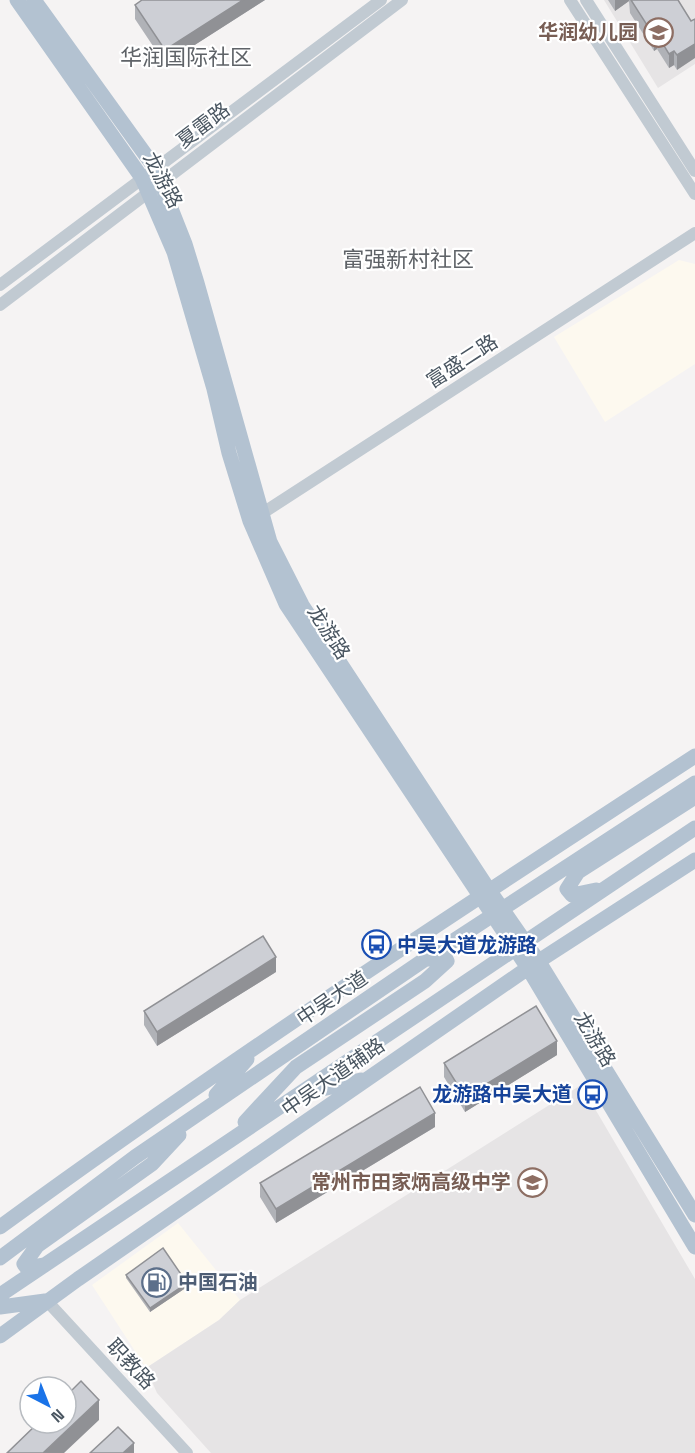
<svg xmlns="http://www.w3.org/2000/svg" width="695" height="1453" viewBox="0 0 695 1453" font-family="'Space Grotesk','Noto Sans SC',sans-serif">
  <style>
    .commercial { fill: #fdf9ef }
    .education { fill: #e6e4e5 }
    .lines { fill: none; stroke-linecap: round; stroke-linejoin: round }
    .minor { stroke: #c1cad2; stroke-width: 12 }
    .major { stroke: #b3c2d1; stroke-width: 15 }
    .wall { fill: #b0b2b7 }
    .shaded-wall { fill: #909195 }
    .building { fill: #cdcfd5; stroke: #909195; stroke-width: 1.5 }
    .labels { text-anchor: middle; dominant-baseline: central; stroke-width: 4.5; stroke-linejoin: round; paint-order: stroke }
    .education-label { font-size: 20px; font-weight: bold; fill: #785e54; stroke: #fff; text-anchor: end }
    .street-label { font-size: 20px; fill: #4a5661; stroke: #fff }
    .transit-label { font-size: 20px; font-weight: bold; fill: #164399; stroke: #fff; text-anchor: start }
    .service-label { font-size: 20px; font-weight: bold; fill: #4e5e75; stroke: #fff; text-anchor: start }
    .quarter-label { font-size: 22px; fill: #5f6368; stroke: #fff }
  </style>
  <rect width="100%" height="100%" fill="#f5f3f3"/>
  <path class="commercial" d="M 679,260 L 695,264 L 695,364 L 605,422 L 554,337 Z
    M 178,1223 L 240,1300 L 219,1320 L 146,1368 L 92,1285 Z"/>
  <path class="education" d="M 604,0 L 695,0 L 695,64 L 658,88 Z
    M 581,1085 L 695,1279 L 695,1453 L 211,1453 L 157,1393 L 146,1368 L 219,1320 L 240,1300 Z"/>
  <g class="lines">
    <path class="minor" d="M 570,0 L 695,194
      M 586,0 L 695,171
      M 0,285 L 381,0
      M 0,305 L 402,0
      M 255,518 L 695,233
      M 47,1301 L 187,1453"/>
    <path class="major" d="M 17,0 L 142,178 L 174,252 L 214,389 L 229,453 L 250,521 L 286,604 L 528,968 L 695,1247
      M 34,0 L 155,168 L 185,244 L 197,283 L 270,542 L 302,605 L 489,890 L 539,962 L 695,1215
      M 596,890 L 572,895 L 567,889 L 578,872 L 695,797
      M 305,1093 L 361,1080
      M 216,1095 L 247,1059
      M 245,1122 L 296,1067 L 425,981 L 447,961 L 444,955 L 430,959
      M 0,1227 C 226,1062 460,909 695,756
      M 0,1258 L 135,1157 L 421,962 L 695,783
      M 43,1265 L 27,1268 L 24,1264 L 37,1246 L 152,1164 L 179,1135
      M 0,1295 L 695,828
      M 0,1307 L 45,1301
      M 0,1336 L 78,1279 L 528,968 L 695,860"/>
  </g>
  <path class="wall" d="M 142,0 L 265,0 L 165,64 L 135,19 L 135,5 Z
    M 608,0 L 678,0 L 677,70 L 674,65 L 669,68 L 657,49 L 654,51 L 630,13 L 629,1 L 615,11 Z
    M 276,972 L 157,1046 L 144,1025 L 144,1011 Z
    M 557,1055 L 465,1112 L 444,1077 L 444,1063 Z
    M 435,1127 L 276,1223 L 260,1197 L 260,1183 Z
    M 126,1275 L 187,1287 L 150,1312 L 126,1278 Z"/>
  <path class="shaded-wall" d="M 243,0 L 265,0 L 165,64 L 165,50 Z
    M 615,0 L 629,0 L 629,1 L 615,11 Z
    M 657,34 L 657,49 L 654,51 L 654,36 Z
    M 695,44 L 695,58 L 677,70 L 677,55 Z
    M 674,51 L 674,65 L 669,68 L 669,54 Z
    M 276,957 L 276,972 L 157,1046 L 157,1032 Z
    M 557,1041 L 557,1055 L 465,1112 L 465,1097 Z
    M 435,1113 L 435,1127 L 276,1223 L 276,1209 Z
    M 187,1283 L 187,1287 L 150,1312 L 150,1308 Z
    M 99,1400 L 99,1420 L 64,1453 L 43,1453 Z
    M 134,1443 L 134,1453 L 123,1453 Z"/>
  <path class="building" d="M 142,0 L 243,0 L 165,50 L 135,5 Z
    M 631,0 L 678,0 L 691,21 L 695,19 L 695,44 L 677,55 L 674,51 L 669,54 L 657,34 L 654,36 Z
    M 263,936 L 276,957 L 157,1032 L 144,1011 Z
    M 536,1006 L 557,1041 L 465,1097 L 444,1063 Z
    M 420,1087 L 435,1113 L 276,1209 L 260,1183 Z
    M 163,1248 L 187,1283 L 150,1308 L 126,1275 Z
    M 81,1381 L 99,1400 L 43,1453 L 7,1453 L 38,1423 L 66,1423 L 66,1396 Z
    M 118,1427 L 134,1443 L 123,1453 L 90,1453 Z"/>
  <defs>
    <symbol id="school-ring" viewBox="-11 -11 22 22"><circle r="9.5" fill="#fff" stroke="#8d6e63" stroke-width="1.5"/><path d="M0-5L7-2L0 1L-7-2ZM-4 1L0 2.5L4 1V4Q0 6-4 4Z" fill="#8d6e63"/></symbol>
    <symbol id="bus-ring" viewBox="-11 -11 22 22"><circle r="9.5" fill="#fff" stroke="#1a4fb4" stroke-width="1.5"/><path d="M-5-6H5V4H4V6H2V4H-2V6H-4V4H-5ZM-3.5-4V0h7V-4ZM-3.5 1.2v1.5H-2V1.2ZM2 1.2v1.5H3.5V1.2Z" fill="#1a4fb4"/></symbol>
    <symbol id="fuel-ring" viewBox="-11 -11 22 22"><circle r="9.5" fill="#fff" stroke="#5c6f8a" stroke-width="1.5"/><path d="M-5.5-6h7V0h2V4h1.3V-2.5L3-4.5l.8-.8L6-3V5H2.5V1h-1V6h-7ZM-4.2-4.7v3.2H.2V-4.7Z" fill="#5c6f8a"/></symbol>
  </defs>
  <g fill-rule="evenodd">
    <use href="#school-ring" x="642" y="16" width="33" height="33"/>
    <use href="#bus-ring" x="360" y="928" width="33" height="33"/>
    <use href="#bus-ring" x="576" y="1078" width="33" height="33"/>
    <use href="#school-ring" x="516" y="1166" width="33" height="33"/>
    <use href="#fuel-ring" x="140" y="1266" width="33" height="33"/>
  </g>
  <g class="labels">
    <g class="education-label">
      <text x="638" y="32">华润幼儿园</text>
      <text x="511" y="1182">常州市田家炳高级中学</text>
    </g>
    <g class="street-label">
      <text transform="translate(203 125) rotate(-37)">夏雷路</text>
      <text transform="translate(163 180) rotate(62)">龙游路</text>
      <text transform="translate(462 361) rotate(-33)">富盛二路</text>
      <text transform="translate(329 632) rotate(57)">龙游路</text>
      <text transform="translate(332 998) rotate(-34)">中吴大道</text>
      <text transform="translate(595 1039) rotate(59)">龙游路</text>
      <text transform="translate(333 1077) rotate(-35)">中吴大道辅路</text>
      <text transform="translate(131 1364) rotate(47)">职教路</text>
    </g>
    <g class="transit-label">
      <text x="397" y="945">中吴大道龙游路</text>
      <text x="572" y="1094" text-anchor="end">龙游路中吴大道</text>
    </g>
    <g class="service-label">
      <text x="178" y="1282">中国石油</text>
    </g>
    <g class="quarter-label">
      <text x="186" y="57">华润国际社区</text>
      <text x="408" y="259">富强新村社区</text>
    </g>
  </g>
  <g transform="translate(48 1405) rotate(138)"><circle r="28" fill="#ffffff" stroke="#b7bbc0" stroke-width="1.5"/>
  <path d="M0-4.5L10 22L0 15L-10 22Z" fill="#1a73e8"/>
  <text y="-9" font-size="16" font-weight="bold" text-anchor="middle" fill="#4a5661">N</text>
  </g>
</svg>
